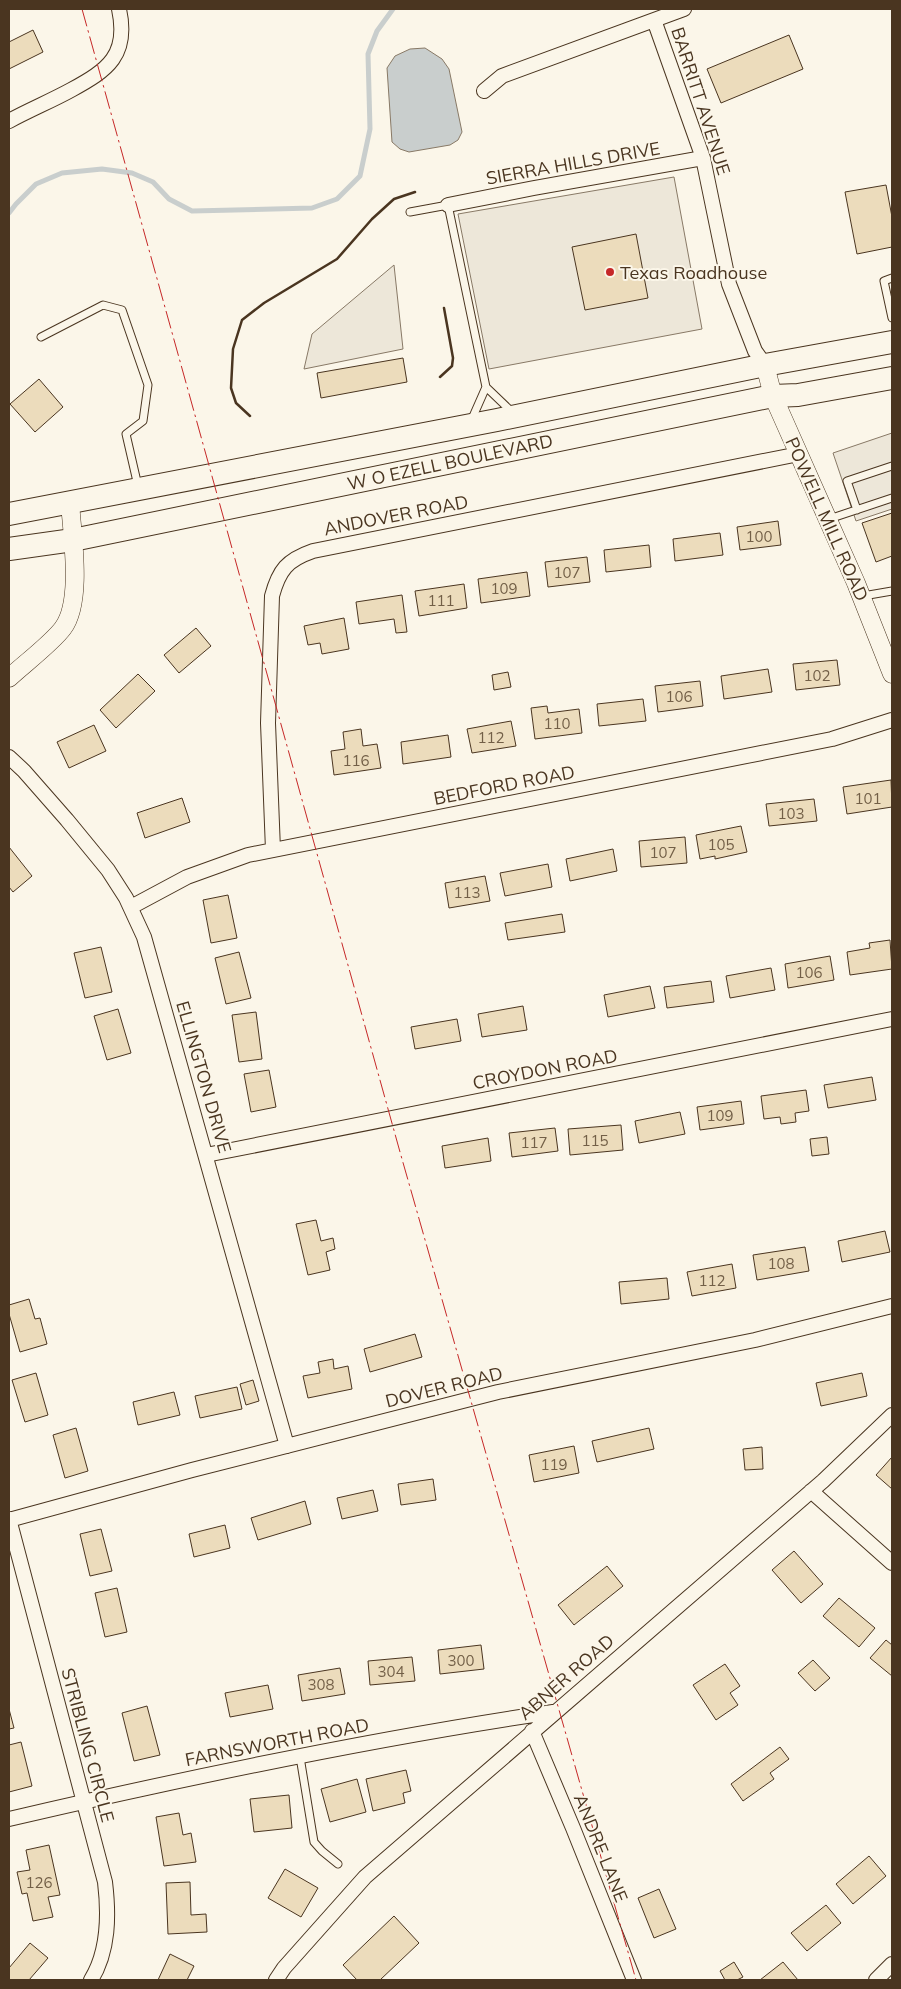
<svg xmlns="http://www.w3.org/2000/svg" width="901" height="1989" viewBox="0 0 901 1989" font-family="Mulish,sans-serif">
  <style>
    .parking { fill: #ede7d9; stroke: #887966 }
    .water { fill: #c9cecd; stroke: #887966 }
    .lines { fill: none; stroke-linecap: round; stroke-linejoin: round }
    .stream { stroke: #c9cecd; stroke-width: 5 }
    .building { fill: #ecdcbc; stroke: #4a3520 }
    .service-casing { stroke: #4a3520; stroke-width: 9 }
    .minor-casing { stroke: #4a3520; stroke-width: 16 }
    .tertiary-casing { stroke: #4a3520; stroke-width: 19 }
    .primary-casing { stroke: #4a3520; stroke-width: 24 }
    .service { stroke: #fbf6e9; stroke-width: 7 }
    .minor { stroke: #fbf6e9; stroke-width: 14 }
    .tertiary { stroke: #fbf6e9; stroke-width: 18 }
    .primary { stroke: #fbf6e9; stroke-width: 22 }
    .wall { stroke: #4a3520; stroke-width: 2.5 }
    .power { stroke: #c62828; stroke-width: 1; stroke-dasharray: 18 4 2.5 4; stroke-linecap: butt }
    .poi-dot { fill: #c62828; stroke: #fbf6e9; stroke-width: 2 }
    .labels { text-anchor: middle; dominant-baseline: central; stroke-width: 4; stroke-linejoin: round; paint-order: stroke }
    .number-label { font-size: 15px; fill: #725f47 }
    .street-label { font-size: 18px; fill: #4a3520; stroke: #fbf6e9 }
    .poi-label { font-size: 18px; fill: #4a3520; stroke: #fbf6e9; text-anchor: start }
  </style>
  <rect width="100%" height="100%" fill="#fbf6e9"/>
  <path class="parking" d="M 674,177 L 702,329 L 489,369 L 458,214 Z
    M 394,265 L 403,349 L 304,369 L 312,334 Z
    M 892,433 L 892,509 L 856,521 L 833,453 Z"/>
  <path class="water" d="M 425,48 L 442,59 L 449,69 L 462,132 L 458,140 L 450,145 L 409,152 L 400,149 L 392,142 L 387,68 L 395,56 L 410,49 Z"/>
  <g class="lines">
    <path class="stream" d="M 9,213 L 16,204 L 36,184 L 62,173 L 102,169 L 132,173 L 153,182 L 169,199 L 192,211 L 312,208 L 337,199 L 360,176 L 370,129 L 368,54 L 377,31 L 393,9"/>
  </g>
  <path class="building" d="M 33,30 L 43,52 L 9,69 L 9,42 Z
    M 789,35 L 803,69 L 721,103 L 707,69 Z
    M 886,185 L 892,217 L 892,247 L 857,254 L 845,192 Z
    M 636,234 L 648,298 L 585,310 L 572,247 Z
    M 403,358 L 407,382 L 321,398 L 317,373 Z
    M 39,379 L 63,407 L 35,432 L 10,404 Z
    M 892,513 L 892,556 L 876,562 L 862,523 Z
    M 778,521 L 781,545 L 740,550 L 737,527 Z
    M 720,533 L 723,555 L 675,561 L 673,539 Z
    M 649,545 L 651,567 L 606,572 L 604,550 Z
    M 587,557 L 590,582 L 548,587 L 545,562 Z
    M 527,572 L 530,596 L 481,603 L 478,579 Z
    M 464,584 L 467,608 L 419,616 L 415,591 Z
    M 402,595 L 407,632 L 396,633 L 394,619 L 359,624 L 356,602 Z
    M 344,618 L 349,649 L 322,654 L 320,643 L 308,645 L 304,626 Z
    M 196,628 L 211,646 L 179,673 L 164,655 Z
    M 837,660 L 840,685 L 796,690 L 793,664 Z
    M 768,669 L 772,692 L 724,699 L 721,676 Z
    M 508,672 L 511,687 L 494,690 L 492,675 Z
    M 138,674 L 155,691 L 116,728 L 100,710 Z
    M 700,681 L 703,706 L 658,712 L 655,686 Z
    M 643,699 L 646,721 L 599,726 L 597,704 Z
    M 547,706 L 548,713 L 579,709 L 582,733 L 535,739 L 531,708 Z
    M 511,721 L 516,746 L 472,753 L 467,729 Z
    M 94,725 L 106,751 L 69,768 L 57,742 Z
    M 361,729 L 363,746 L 377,744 L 381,768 L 334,775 L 331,751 L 345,749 L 343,732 Z
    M 448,735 L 451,757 L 403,764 L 401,742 Z
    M 891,780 L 892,807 L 847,814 L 843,787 Z
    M 182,798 L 190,822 L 145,838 L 137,813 Z
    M 814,799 L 817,821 L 769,826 L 766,804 Z
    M 741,826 L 747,852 L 715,859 L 715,856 L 700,859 L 696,835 Z
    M 685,837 L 687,863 L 641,867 L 639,841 Z
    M 9,847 L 32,876 L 13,892 L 9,887 Z
    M 613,849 L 617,871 L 570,881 L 566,859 Z
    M 548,864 L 552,887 L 505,896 L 500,873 Z
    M 485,876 L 490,901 L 449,908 L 445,883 Z
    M 228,895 L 237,938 L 211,943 L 203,900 Z
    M 562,914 L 565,932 L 508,940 L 505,923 Z
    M 890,940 L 892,969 L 850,975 L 847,952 L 870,948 L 869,943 Z
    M 101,947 L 112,992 L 85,998 L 74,953 Z
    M 239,952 L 251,998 L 226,1004 L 215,958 Z
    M 830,956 L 834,980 L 788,988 L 785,964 Z
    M 771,968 L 775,990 L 730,998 L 726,976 Z
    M 711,981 L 714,1002 L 667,1008 L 664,987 Z
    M 650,986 L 655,1008 L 608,1017 L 604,995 Z
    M 523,1006 L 527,1030 L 482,1037 L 478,1014 Z
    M 118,1009 L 131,1053 L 107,1060 L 94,1016 Z
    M 256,1012 L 262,1059 L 239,1062 L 232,1015 Z
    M 457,1019 L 461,1041 L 415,1049 L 411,1027 Z
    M 269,1070 L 276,1107 L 251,1112 L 244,1074 Z
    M 872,1077 L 876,1100 L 828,1108 L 824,1085 Z
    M 806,1090 L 809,1111 L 795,1113 L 796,1122 L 781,1124 L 780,1117 L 764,1119 L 761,1096 Z
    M 741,1101 L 744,1124 L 700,1130 L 697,1107 Z
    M 680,1112 L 685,1134 L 639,1143 L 635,1121 Z
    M 621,1125 L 623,1150 L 570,1155 L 568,1129 Z
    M 555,1128 L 558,1151 L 512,1157 L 509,1133 Z
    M 827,1137 L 829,1154 L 812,1156 L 810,1139 Z
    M 488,1138 L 491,1161 L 445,1168 L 442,1146 Z
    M 316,1220 L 321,1241 L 333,1238 L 335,1249 L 326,1252 L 330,1270 L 308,1275 L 296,1224 Z
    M 885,1231 L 890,1252 L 842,1262 L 838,1241 Z
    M 805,1247 L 809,1271 L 757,1280 L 753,1255 Z
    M 732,1264 L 736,1288 L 692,1296 L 687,1272 Z
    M 667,1278 L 669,1299 L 621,1304 L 619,1282 Z
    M 29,1299 L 35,1319 L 40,1318 L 47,1344 L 20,1352 L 9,1314 L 9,1305 Z
    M 415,1334 L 422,1357 L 370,1372 L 364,1349 Z
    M 333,1359 L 334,1369 L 348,1366 L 352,1389 L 308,1398 L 303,1376 L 320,1373 L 318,1362 Z
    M 36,1373 L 48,1415 L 25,1422 L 12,1380 Z
    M 862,1373 L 867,1396 L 821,1406 L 816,1383 Z
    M 253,1380 L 259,1401 L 246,1405 L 240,1384 Z
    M 237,1387 L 242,1409 L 200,1418 L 195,1396 Z
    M 174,1392 L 180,1415 L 138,1425 L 133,1402 Z
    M 76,1428 L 88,1471 L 65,1478 L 53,1435 Z
    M 649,1428 L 654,1449 L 597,1462 L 592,1441 Z
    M 574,1446 L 579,1473 L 534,1482 L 529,1455 Z
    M 762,1447 L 763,1469 L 745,1470 L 743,1449 Z
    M 892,1457 L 892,1489 L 876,1475 Z
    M 433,1479 L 436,1500 L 401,1505 L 398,1484 Z
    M 373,1490 L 378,1511 L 342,1519 L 337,1498 Z
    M 305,1501 L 311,1524 L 258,1540 L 251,1518 Z
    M 225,1525 L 230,1548 L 194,1557 L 189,1534 Z
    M 101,1529 L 112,1571 L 90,1576 L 80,1534 Z
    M 794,1551 L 823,1584 L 801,1603 L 772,1570 Z
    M 607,1566 L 623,1586 L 574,1625 L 558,1605 Z
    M 117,1588 L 127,1632 L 105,1637 L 95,1593 Z
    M 839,1598 L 875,1628 L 859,1647 L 823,1616 Z
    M 886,1640 L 892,1645 L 892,1676 L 870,1658 Z
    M 481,1645 L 484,1669 L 440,1674 L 438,1650 Z
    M 412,1657 L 415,1681 L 370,1685 L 368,1661 Z
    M 813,1660 L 830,1678 L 815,1691 L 798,1673 Z
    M 725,1664 L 740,1686 L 730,1693 L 738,1705 L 716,1720 L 693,1685 Z
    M 340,1668 L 345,1694 L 302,1701 L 298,1675 Z
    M 268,1685 L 273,1709 L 230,1717 L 225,1693 Z
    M 147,1706 L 160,1755 L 134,1761 L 122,1713 Z
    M 9,1709 L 14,1728 L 9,1729 Z
    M 21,1742 L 32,1786 L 9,1792 L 9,1745 Z
    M 780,1747 L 789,1759 L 770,1773 L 774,1779 L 743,1801 L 731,1784 Z
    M 406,1770 L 411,1791 L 403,1793 L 405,1803 L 373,1811 L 366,1779 Z
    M 357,1779 L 366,1812 L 330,1822 L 321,1789 Z
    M 289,1795 L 292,1828 L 254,1832 L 250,1799 Z
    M 179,1813 L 183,1835 L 191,1833 L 196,1862 L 164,1866 L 156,1817 Z
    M 49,1845 L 60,1895 L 48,1897 L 53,1917 L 33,1921 L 27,1893 L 22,1894 L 17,1872 L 30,1870 L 26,1850 Z
    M 869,1856 L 886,1876 L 853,1904 L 836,1884 Z
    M 285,1869 L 318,1888 L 301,1917 L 268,1898 Z
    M 190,1882 L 191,1915 L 206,1914 L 207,1932 L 168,1934 L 166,1883 Z
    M 659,1889 L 676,1929 L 654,1938 L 638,1898 Z
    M 826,1905 L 841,1923 L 807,1951 L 791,1933 Z
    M 394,1916 L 419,1943 L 380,1980 L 357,1980 L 343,1965 Z
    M 30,1943 L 48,1958 L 29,1980 L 9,1980 L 9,1968 Z
    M 170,1954 L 194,1966 L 187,1980 L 158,1980 Z
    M 734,1962 L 743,1977 L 737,1980 L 725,1980 L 720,1971 Z
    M 783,1962 L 798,1980 L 760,1980 Z"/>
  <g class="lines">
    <defs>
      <path id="service" d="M 410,212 L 448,205 L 486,387
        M 892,278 L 884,281 L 892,318
        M 41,337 L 103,305 L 122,310 L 148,385 L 143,421 L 126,434 L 138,486
        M 471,421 L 486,387 L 512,412
        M 857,510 L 847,481 L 892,466
        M 829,519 L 892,498
        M 863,596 L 892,591
        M 300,1757 L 314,1842 L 322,1851 L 338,1864"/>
      <path id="minor" d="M 654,20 L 703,158 L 729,284 L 755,351 L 765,365
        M 484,91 L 502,76 L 684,9
        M 9,121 C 29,110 51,101 71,90 C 108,70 129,55 119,9
        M 448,205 L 534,188 L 703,158
        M 9,757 L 24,771 L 67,820 L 108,870 L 126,898 L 144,937 L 287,1446
        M 273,850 L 268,723 L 272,596 C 279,570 287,560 313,551 L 799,454
        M 131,907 L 187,877 L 248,855 L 832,739 L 892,720
        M 206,1155 L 892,1019
        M 811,1491 L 892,1563
        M 9,1519 L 105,1882 C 109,1915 109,1951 91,1980
        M 9,1520 L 192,1470 L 498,1392 L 755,1340 L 892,1306
        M 532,1731 L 573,1828 L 634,1980
        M 9,1819 C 189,1777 370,1739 553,1712
        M 276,1980 L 284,1968 L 365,1877 L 823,1481 L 892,1415
        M 876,1980 L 892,1964"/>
      <path id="tertiary" d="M 765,365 L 773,396 L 856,583 L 892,674
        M 9,678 C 24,664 52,643 63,628 C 83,601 72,535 70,502"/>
      <path id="primary" d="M 9,514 L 497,420 L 765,365 L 892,342
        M 9,549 L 73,540 L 773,396 L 798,395 L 892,378"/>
    </defs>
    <use href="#service" class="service-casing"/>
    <use href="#minor" class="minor-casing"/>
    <use href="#tertiary" class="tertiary-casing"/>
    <use href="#primary" class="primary-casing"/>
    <use href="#service" class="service"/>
    <use href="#minor" class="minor"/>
    <use href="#tertiary" class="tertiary"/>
    <use href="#primary" class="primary"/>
    <path class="wall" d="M 440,377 L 452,366 L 453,358 L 444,308
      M 250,416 L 236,403 L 231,388 L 233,349 L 242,320 L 264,303 L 337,259 L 372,219 L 394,199 L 415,192"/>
    <path class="power" d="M 82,9 L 400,1152 L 636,1980"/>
  </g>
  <circle class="poi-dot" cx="610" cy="272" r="5"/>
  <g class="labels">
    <g class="number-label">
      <text x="759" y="536">100</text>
      <text x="567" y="572">107</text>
      <text x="504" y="588">109</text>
      <text x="441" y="600">111</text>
      <text x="817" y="675">102</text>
      <text x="679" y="696">106</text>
      <text x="557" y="723">110</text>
      <text x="491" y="737">112</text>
      <text x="356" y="760">116</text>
      <text x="868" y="798">101</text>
      <text x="791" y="813">103</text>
      <text x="721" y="844">105</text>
      <text x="663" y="852">107</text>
      <text x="467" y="892">113</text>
      <text x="809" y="972">106</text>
      <text x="720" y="1115">109</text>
      <text x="595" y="1140">115</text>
      <text x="534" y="1142">117</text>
      <text x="781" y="1263">108</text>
      <text x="712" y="1280">112</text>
      <text x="554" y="1464">119</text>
      <text x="461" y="1660">300</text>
      <text x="391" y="1671">304</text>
      <text x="321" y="1684">308</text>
      <text x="39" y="1882">126</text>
    </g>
    <g class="street-label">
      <text transform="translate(701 101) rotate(72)">BARRITT AVENUE</text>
      <text transform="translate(573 163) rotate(-10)">SIERRA HILLS DRIVE</text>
      <text transform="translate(450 462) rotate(-12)">W O EZELL BOULEVARD</text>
      <text transform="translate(396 515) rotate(-11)">ANDOVER ROAD</text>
      <text transform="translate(827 519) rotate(66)">POWELL MILL ROAD</text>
      <text transform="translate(504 785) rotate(-11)">BEDFORD ROAD</text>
      <text transform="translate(545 1069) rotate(-11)">CROYDON ROAD</text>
      <text transform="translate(204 1077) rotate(74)">ELLINGTON DRIVE</text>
      <text transform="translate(444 1387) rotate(-14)">DOVER ROAD</text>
      <text transform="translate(566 1677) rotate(-41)">ABNER ROAD</text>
      <text transform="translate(277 1742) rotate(-11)">FARNSWORTH ROAD</text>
      <text transform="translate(88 1745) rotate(75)">STRIBLING CIRCLE</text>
      <text transform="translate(601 1848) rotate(68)">ANDRE LANE</text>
    </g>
    <g class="poi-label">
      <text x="620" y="272">Texas Roadhouse</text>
    </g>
  </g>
  <rect width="901" height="1989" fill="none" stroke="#4a3520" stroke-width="20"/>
</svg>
